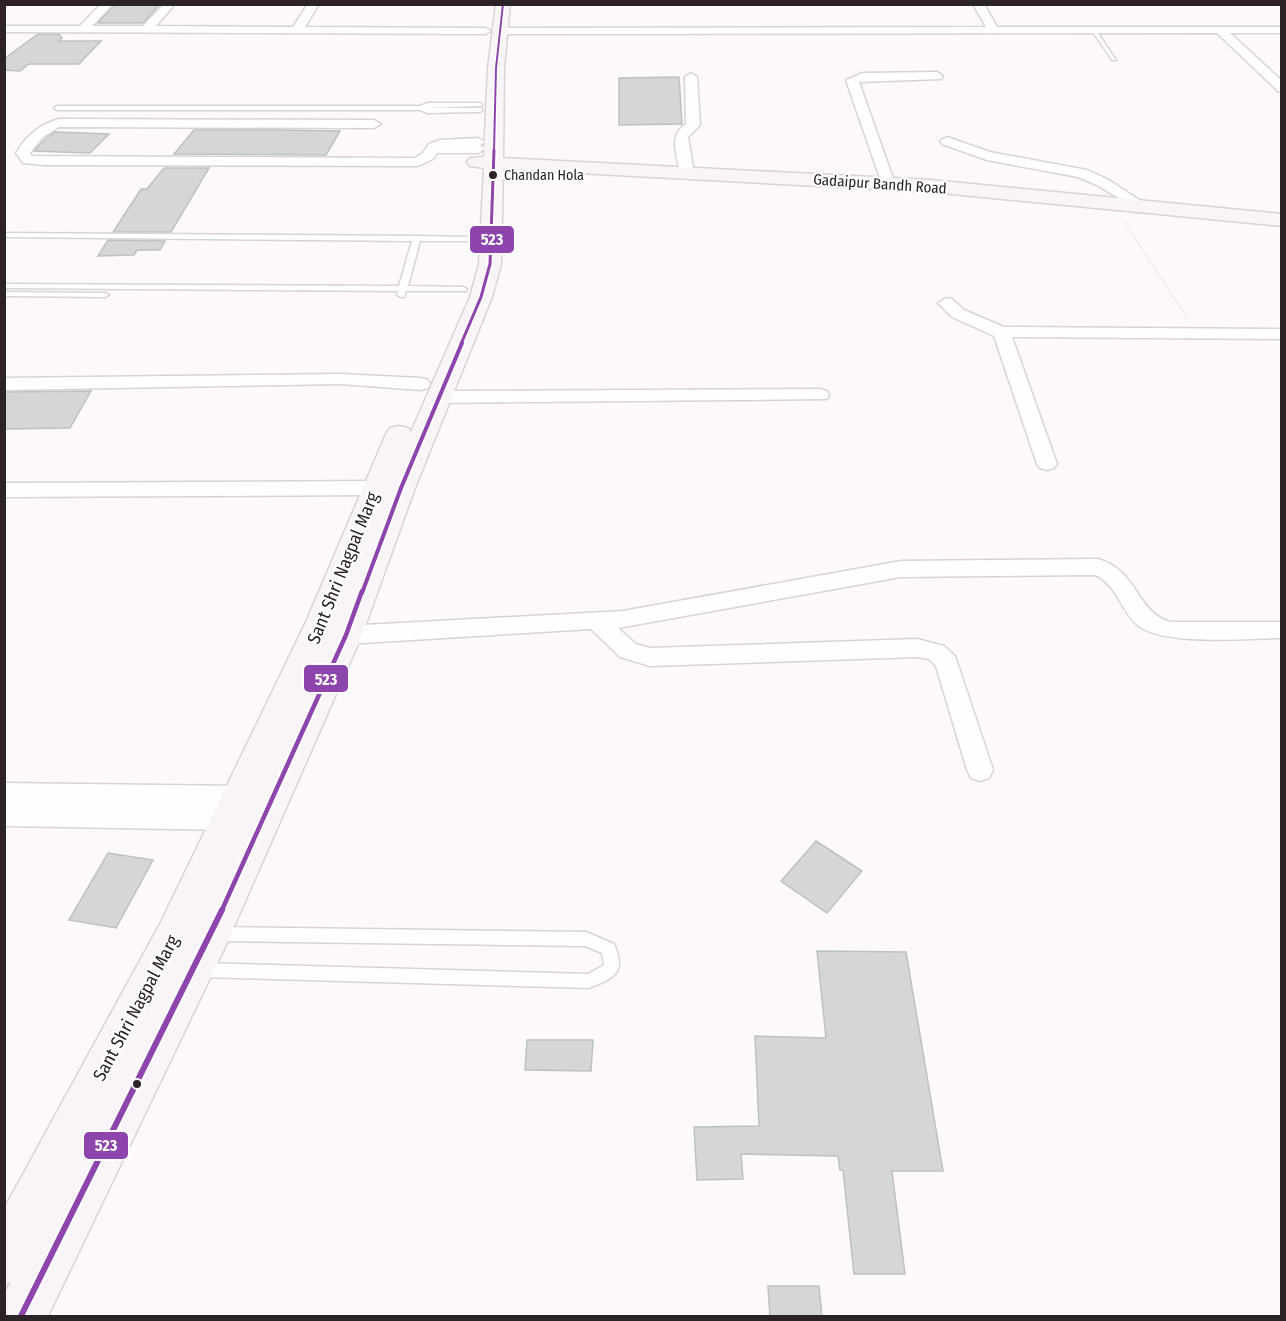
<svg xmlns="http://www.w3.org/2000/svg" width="1286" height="1321" viewBox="0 0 1286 1321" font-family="'Fira Sans Condensed',sans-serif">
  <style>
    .building { fill: #d5d7d7; stroke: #bec1c1; stroke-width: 1.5 }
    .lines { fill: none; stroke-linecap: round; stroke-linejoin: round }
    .lane-casing { stroke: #d9d3d6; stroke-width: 3 }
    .street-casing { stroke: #d9d3d6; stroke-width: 3 }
    .secondary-casing { stroke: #d9d3d6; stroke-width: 3 }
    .path { stroke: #e4e2e3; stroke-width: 2; stroke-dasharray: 1.5 2; stroke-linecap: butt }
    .lane { fill: #fffefe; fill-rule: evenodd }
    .street { fill: #fffefe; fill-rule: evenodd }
    .secondary { fill: #f9f4f8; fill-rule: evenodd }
    .bus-1-far4-casing { stroke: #fff; stroke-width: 4.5 }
    .bus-1-far3-casing { stroke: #fff; stroke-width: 6 }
    .bus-1-far2-casing { stroke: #fff; stroke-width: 8 }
    .bus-1-far1-casing { stroke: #fff; stroke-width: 9 }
    .bus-1-casing { stroke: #fff; stroke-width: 10 }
    .bus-1-far4 { stroke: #8e44ad; stroke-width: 2 }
    .bus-1-far3 { stroke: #8e44ad; stroke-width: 3 }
    .bus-1-far2 { stroke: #8e44ad; stroke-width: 4 }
    .bus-1-far1 { stroke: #8e44ad; stroke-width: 4.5 }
    .bus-1 { stroke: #8e44ad; stroke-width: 6 }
    .bus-dot { fill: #2b2328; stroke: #fff; stroke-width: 2 }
    .labels { text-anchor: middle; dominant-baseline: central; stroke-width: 4.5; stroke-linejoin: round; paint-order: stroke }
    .far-bus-label { font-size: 14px; fill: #2b2328; stroke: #fff; text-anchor: start }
    .far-street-label { font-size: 15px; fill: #2b2328; stroke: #fff }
    .street-label { font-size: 18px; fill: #2b2328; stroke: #fff }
    .line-badge { stroke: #fff; stroke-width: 2 }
    .badge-label { font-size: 16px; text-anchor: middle; font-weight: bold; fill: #fff }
  </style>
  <rect width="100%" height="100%" fill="#fdf8fb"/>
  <path class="building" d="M 115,4 L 160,4 L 143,23 L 98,23 Z
    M 38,34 L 59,34 L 62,38 L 59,41 L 101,41 L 79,64 L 29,64 L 20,71 L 4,70 L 4,59 Z
    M 679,77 L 682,124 L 619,125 L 619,78 Z
    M 194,130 L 274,130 L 340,131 L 326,155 L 174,154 Z
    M 55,132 L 109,134 L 90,153 L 34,151 L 45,139 Z
    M 164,168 L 209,168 L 171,232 L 113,232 L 141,189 L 147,189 Z
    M 108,240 L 165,241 L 160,250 L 137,250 L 134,255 L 98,256 Z
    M 91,391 L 70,428 L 4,429 L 4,392 Z
    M 816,841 L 862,871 L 827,913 L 781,881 Z
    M 108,853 L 153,860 L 116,928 L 69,920 Z
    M 817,951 L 906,952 L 943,1171 L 892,1171 L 905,1274 L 854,1274 L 843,1170 L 840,1170 L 838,1156 L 741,1154 L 743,1179 L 697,1180 L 694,1127 L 759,1126 L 755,1036 L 826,1038 Z
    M 527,1040 L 593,1040 L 591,1071 L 525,1070 Z
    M 768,1286 L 819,1286 L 822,1317 L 770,1317 Z"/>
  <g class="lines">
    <defs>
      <path id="lane" d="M 1091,29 L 1095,29 L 1116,60 L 1112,60 Z
        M 428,103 L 480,103 L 482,104 L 482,106 L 426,108 L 480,108 L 483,110 L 480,112 L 427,113 L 420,110 L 57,110 L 54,108 L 57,106 L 420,106 Z
        M 4,233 L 417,236 L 473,237 L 477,239 L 473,241 L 420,241 L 408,286 L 463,287 L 467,289 L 466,291 L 406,291 L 404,297 L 401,297 L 397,295 L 398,291 L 4,288 L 4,284 L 399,286 L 412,241 L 4,237 Z
        M 4,292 L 105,293 L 109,295 L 105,297 L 4,296 Z
        M 215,927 L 586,932 L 614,944 C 627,973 614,978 589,988 L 199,977 L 194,975 L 191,970 L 194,965 L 199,963 L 588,974 L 604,965 L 602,953 L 585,946 L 215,941 L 210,939 L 208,934 L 210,929 Z"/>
      <path id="street" d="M 101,4 L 113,4 L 92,26 L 143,26 L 164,4 L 175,4 L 156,26 L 293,27 L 308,4 L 319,4 L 305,27 L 485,28 L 491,31 L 485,34 L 4,32 L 4,26 L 80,26 Z
        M 973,4 L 984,4 L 997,27 L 1282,27 L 1282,33 L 1230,33 L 1282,81 L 1282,92 L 1278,91 L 1217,33 L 499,34 L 493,31 L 499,28 L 986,27 Z
        M 937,72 L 943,76 L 941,79 L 859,82 L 895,184 L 888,188 L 883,187 L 846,80 L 863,73 Z
        M 691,73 L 697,77 L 700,125 L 688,137 L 694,173 L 687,177 L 680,173 C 677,155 668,135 686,124 L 685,77 Z
        M 59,119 L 374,120 L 381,124 L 374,128 L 59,127 L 43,137 L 30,153 L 32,156 L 415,158 L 423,153 L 429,144 L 440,140 L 478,138 L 485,142 L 480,145 L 485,149 L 478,153 L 437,153 L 433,159 L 418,166 L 44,165 L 23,163 L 16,153 C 26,136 40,124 59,119 Z
        M 947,137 L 990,152 L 1087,170 L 1107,179 L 1150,207 L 1143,211 L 1138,210 L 1097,185 L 1078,177 L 987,160 L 942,144 L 940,141 Z
        M 946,298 L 952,299 L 964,310 L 1004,327 L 1282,329 L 1282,339 L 1012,337 L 1057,464 L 1054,468 L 1047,470 L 1040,468 L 1037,464 L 994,336 L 952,317 L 938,303 Z
        M 340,374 L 421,378 L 428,380 L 430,384 L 428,388 L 421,390 L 340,384 L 4,390 L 4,378 Z
        M 820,389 L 827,391 L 829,395 L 827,399 L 439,403 L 432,401 L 430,397 L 432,393 L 439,391 Z
        M 376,481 L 383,483 L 386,488 L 383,493 L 376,495 L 4,497 L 4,483 Z
        M 1098,559 C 1139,571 1135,611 1170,622 L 1282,622 L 1282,638 C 1246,638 1162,647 1136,624 C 1120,608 1116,584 1095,575 L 901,577 L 618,628 L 636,644 L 650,648 L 917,639 L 944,646 L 955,656 L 993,770 L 989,778 L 980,781 L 971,778 L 967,770 L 936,666 L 929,659 L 917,657 L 650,666 L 620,657 L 591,629 L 346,644 L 338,641 L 334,635 L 338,629 L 346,626 L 623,611 L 901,561 Z
        M 4,783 L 240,786 L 249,789 L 253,797 L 249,805 L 231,808 L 240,811 L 244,819 L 240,827 L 230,830 L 4,826 Z"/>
      <path id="secondary" d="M 496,4 L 510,4 L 504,68 L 503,158 L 931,180 L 1282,214 L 1282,226 L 931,192 L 503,169 L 501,264 L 492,297 L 415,488 L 362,635 L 225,947 L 48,1316 L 4,1316 L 4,1295 L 11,1282 L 4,1285 L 4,1209 L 161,922 L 306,622 L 386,434 L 390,428 L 399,426 L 408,428 L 411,432 L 470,297 L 479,264 L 484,168 L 470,166 L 467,162 L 470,158 L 484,157 L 488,68 Z"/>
    </defs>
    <use href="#lane" class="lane-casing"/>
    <use href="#street" class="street-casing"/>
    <use href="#secondary" class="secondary-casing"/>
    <path class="path" d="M 1125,223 L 1187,318"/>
    <use href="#lane" class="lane"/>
    <use href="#street" class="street"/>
    <use href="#secondary" class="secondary"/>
    <defs>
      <path id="bus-1-far4" d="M 494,151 L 496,68 L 503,4"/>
      <path id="bus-1-far3" d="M 461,344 L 481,297 L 490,264 L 494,150"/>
      <path id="bus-1-far2" d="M 362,593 L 401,488 L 462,343"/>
      <path id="bus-1-far1" d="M 221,912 L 346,635 L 362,591"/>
      <path id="bus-1" d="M 21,1316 L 222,910"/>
    </defs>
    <use href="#bus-1-far4" class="bus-1-far4-casing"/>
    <use href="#bus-1-far3" class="bus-1-far3-casing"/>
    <use href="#bus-1-far2" class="bus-1-far2-casing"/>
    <use href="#bus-1-far1" class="bus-1-far1-casing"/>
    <use href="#bus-1" class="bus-1-casing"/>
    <use href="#bus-1-far4" class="bus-1-far4"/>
    <use href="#bus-1-far3" class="bus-1-far3"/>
    <use href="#bus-1-far2" class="bus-1-far2"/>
    <use href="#bus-1-far1" class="bus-1-far1"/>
    <use href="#bus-1" class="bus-1"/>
  </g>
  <g class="bus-dot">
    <circle cx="493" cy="175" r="5"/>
    <circle cx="137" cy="1084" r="5"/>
  </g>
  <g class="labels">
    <g class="far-bus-label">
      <text x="504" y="175">Chandan Hola</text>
    </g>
    <g class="far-street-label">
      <text transform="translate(880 184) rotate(4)">Gadaipur Bandh Road</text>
    </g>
    <g class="street-label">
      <text transform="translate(343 568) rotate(-68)">Sant Shri Nagpal Marg</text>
      <text transform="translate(136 1008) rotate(-62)">Sant Shri Nagpal Marg</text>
    </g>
  </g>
  <g class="line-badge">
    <rect x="469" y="225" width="46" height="29" rx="6" fill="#8e44ad"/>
    <rect x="303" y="664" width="46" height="29" rx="6" fill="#8e44ad"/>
    <rect x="83" y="1131" width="46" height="29" rx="6" fill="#8e44ad"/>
  </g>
  <g class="badge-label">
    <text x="492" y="245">523</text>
    <text x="326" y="685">523</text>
    <text x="106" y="1151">523</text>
  </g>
  <rect width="1286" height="1321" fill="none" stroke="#2b2328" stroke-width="12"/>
</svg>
